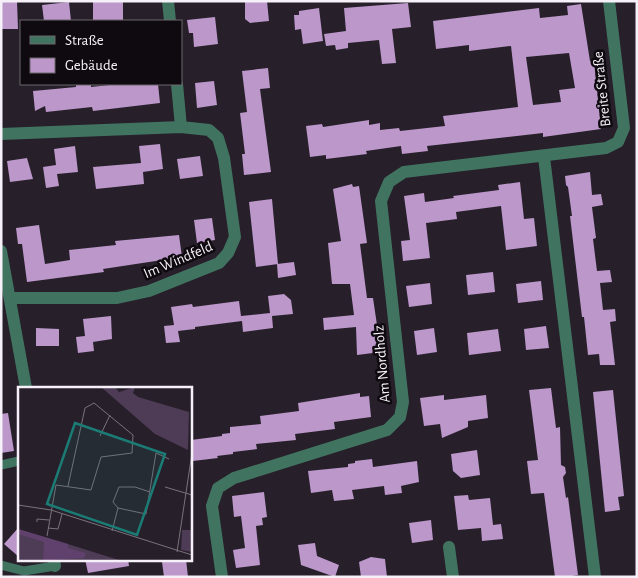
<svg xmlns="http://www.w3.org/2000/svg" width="638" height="578" viewBox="0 0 638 578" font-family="'Alegreya Sans',sans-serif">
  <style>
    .building { fill: #bb97ca; fill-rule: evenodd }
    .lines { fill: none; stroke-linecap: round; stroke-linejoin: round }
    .lane { stroke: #417460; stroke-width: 9 }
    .street { stroke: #417460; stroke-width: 12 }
    .labels { text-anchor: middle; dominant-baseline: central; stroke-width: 5; stroke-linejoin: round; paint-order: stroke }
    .street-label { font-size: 15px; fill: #f6f1f9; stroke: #0e0a0f }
    .inset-road { fill: none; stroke: #7a737d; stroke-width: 1 }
    .view { fill: #1b7c75; fill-opacity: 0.15; stroke: #1b7c75; stroke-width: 2.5 }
    .inset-edge { fill: none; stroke: #f6f1f9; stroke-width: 2.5 }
  </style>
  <rect width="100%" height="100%" fill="#271f2a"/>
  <path class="building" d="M 1,1 L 17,1 L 18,29 L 1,29 Z
    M 267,1 L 269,21 L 250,23 L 245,19 L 245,2 Z
    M 69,2 L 71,21 L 44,21 L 42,5 Z
    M 93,2 L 123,2 L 123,21 L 93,21 Z
    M 408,3 L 411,27 L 392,29 L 396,63 L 382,64 L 379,40 L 348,43 L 348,48 L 336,50 L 335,45 L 326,46 L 324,34 L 346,31 L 344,8 Z
    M 581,4 L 590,61 L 594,61 L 601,129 L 543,137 L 543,133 L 427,146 L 428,151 L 402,154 L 401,146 L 366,151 L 367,154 L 326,159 L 326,155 L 310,157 L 306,126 L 322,124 L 323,127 L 369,120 L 369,125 L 380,123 L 380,130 L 399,128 L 400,131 L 445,126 L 443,116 L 518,107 L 511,46 L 469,51 L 469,45 L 436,49 L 433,21 L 539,8 L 540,18 L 568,15 L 567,6 ZM 569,53 L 575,88 L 559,90 L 561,102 L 533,105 L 526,57 Z
    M 319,8 L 323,41 L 303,44 L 301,29 L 295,30 L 294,15 L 299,15 L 299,11 Z
    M 215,17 L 218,44 L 194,47 L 193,33 L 189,33 L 187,20 Z
    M 268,68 L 270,88 L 260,89 L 271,172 L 244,175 L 242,154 L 245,154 L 240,113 L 247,112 L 242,71 Z
    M 214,81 L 217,105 L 197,108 L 195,83 Z
    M 76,84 L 91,84 L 91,87 L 119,84 L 158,84 L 160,103 L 93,111 L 92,107 L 46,112 L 45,106 L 35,111 L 33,91 L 76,87 Z
    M 160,144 L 163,169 L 143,172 L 144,184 L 96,189 L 93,167 L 141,163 L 139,146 Z
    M 75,146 L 78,172 L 57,174 L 59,186 L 46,188 L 43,167 L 56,165 L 54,149 Z
    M 200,156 L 203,176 L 180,179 L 177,159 Z
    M 27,158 L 33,179 L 10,182 L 7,161 Z
    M 590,172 L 592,195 L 601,194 L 603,205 L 592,207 L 596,238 L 593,239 L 597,271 L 610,270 L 612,282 L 600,283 L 603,310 L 615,309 L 616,321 L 610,322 L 615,365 L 600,365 L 599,354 L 588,355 L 584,317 L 582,317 L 570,216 L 572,216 L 568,187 L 566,185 L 565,176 Z
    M 520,182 L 524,219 L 534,218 L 537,246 L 506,250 L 501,206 L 456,212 L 457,219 L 426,223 L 430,258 L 403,261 L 401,241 L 410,240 L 404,196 L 424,193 L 425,202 L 454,198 L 453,196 L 499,190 L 498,185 Z
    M 352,184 L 353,187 L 359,186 L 367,243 L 360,244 L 367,298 L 373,298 L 381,352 L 357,355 L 356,327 L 324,330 L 323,318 L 354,315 L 350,284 L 332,284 L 328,243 L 341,241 L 333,189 Z
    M 272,199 L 278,264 L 256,267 L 249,202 Z
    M 212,218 L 215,240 L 197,243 L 194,220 Z
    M 39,225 L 45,264 L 70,260 L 69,250 L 116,245 L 115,241 L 179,235 L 182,257 L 103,269 L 104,272 L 27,282 L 22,244 L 18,244 L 16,228 Z
    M 294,262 L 296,275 L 278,278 L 277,264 Z
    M 493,272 L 495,292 L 468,295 L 466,275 Z
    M 541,281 L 543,300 L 518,303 L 516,284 Z
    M 430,283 L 432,304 L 409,307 L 406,286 Z
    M 284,294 L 291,300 L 293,314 L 272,316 L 273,328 L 243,332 L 242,321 L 195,327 L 195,329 L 178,331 L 180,342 L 166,343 L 164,326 L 174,325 L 171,307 L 192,304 L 193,307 L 239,301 L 241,316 L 270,313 L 268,296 Z
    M 111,316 L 112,339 L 93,342 L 94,351 L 78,353 L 76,337 L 85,336 L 83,319 Z
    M 546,326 L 549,348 L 526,350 L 524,329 Z
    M 36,328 L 59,329 L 59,346 L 36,346 Z
    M 434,328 L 437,352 L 417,355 L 414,331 Z
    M 498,329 L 501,351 L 469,355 L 467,333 Z
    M 551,388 L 556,428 L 560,427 L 561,465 L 565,467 L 566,473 L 563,477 L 566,498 L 568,497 L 578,575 L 566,577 L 555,577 L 544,493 L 531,494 L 527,461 L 538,460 L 529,390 Z
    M 613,390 L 624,496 L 618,497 L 620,510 L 605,512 L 593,392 Z
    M 360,393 L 360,397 L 369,396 L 371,417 L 334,422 L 335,429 L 295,434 L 296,440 L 256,444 L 257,449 L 233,452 L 233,454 L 217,456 L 218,458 L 193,461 L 191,440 L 222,436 L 222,434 L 230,433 L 230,427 L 261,424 L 260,416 L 299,411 L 298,403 Z
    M 444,395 L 444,400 L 486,395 L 488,418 L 468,421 L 468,427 L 442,438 L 440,424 L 424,426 L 420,398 Z
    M 8,413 L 14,451 L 1,453 L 1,414 Z
    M 477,450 L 480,475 L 461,478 L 453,471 L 451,454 Z
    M 372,459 L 373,467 L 417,461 L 419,482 L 401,486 L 402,493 L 385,495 L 384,486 L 352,490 L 354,499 L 334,501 L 332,490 L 311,493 L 308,471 L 348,467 L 348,464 L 355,463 L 355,461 Z
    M 264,492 L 267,517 L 262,518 L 263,525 L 256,526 L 260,565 L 236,568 L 233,550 L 245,548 L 241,516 L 234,517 L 232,496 Z
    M 468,495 L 469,500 L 490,498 L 493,525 L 501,524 L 503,539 L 482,541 L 481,528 L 458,530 L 454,496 Z
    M 431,520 L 433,540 L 412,543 L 409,523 Z
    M 19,527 L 19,557 L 4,544 Z
    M 315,543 L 317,556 L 339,565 L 335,577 L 301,565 L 298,545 Z
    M 371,557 L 385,559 L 387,577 L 361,577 L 359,562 Z
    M 85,559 L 128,559 L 129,566 L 88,573 Z
    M 186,559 L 188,577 L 164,577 L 162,562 Z"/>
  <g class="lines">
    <path class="lane" d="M 1,465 L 19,461
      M 1,565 L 24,571 L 55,566"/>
    <path class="street" d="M 168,1 L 170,21
      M 1,134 L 181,127 L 177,84
      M 544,157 L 595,577
      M 1,251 L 26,388
      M 10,298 L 117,298 L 149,291 L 219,263 L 228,253 L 235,237 L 224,158 L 218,138 L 209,130 L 181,127
      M 449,547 L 453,577
      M 54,559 L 55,566
      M 222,577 L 212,506 L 218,488 L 234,478 L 387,430 L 400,417 L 403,402 L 381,201 L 389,182 L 404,172 L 606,148 L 618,142 L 624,128 L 609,1"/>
  </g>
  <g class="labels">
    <g class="street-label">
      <text transform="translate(602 89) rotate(-96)">Breite Straße</text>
      <text transform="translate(178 260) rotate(-23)">Im Windfeld</text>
      <text transform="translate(382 364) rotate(-95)">Am Nordholz</text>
    </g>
  </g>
  <g transform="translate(18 387)">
    <rect width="174" height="174" fill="#271f2a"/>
    <path d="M 83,0 L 97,0 L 101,5 L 117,0 L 115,6 L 120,10 L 171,25 L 170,63 L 137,47 ZM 0,142 L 50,157 L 104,174 L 0,174 ZM 164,143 L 174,143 L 174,165 L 163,163 Z" fill="#4e3b55"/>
    <path d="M 0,142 L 50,157 L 50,161 L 68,166 L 66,171 L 25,174 L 26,155 L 0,147 Z" fill="#60406d"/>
    <path class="inset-road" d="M 82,49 L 92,28M 147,100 L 174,108M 0,118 L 33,123 L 174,168M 100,121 L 95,115 L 101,100 L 117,100 L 132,105M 19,135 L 19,132 L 31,133M 30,141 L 40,142 L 44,127M 94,144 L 100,121 L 128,127 L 138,66 L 151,72M 29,149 L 38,98 L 73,103 L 83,70 L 114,66 L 115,48 L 76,16 L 67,21 L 50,99M 159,165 L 174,66"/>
    <path class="view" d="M 57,36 L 147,67 L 119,148 L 29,117 Z"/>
    <rect width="174" height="174" class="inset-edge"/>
  </g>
  <rect width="638" height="578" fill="none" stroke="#f6f1f9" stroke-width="5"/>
  <rect x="20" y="20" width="162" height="65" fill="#0e0a0f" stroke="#6b666d"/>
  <rect x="30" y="36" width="25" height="8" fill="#417460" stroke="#6b666d"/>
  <text x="65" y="45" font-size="15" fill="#f6f1f9">Straße</text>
  <rect x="30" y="58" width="25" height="15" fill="#bb97ca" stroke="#6b666d"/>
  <text x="65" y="70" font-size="15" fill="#f6f1f9">Gebäude</text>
</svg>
